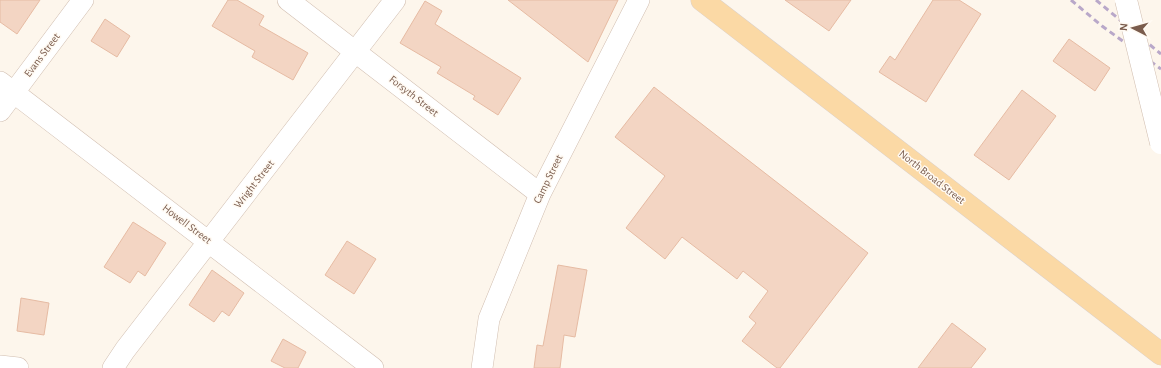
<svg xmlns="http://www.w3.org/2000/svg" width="1161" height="368" viewBox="0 0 1161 368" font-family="'Alegreya Sans',sans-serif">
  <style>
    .building { fill: #f3d5c3; stroke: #e6bba3 }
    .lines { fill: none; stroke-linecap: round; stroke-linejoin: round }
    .minor-casing { stroke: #d1beb0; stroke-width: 22 }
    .primary-casing { stroke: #dad1cd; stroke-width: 23 }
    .minor { stroke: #fff; stroke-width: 21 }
    .primary { stroke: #fbd9a5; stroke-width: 22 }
    .rail { stroke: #b9a8c9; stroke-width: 3; stroke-dasharray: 6 4; stroke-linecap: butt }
    .tertiary-bridge-casing { stroke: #d1beb0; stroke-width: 23; stroke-linecap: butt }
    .tertiary-bridge { stroke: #fff; stroke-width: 22 }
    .labels { text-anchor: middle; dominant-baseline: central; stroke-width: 3; stroke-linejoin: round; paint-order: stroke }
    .street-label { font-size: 11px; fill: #7a5c4d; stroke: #fffaf3 }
  </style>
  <rect width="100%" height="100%" fill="#fdf6ec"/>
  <path class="building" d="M 0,0 L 40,0 L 17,34 L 0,22 Z
    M 228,0 L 237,0 L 264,16 L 259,25 L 308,53 L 293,80 L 252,57 L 255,51 L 212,26 Z
    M 508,0 L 618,0 L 588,62 Z
    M 785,0 L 851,0 L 829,31 Z
    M 933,0 L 959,0 L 981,14 L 926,102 L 879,72 L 890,56 L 895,60 Z
    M 425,1 L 442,11 L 435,24 L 521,78 L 498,115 L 473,99 L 475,96 L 437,73 L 441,67 L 400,43 Z
    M 105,19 L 130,36 L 117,57 L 91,41 Z
    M 1069,39 L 1110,68 L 1095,91 L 1053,61 Z
    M 654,87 L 868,253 L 780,368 L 777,368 L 742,341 L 756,323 L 749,317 L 768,291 L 743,271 L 737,279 L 682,237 L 665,259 L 626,228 L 665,176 L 615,137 Z
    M 1022,90 L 1056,116 L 1009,180 L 974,155 Z
    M 133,222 L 166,243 L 145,276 L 138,271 L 130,283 L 104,267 Z
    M 347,241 L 376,259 L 354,294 L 325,275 Z
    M 558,265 L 587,270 L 575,337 L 564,335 L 560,368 L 534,368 L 537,345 L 543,346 Z
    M 212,270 L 244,293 L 229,316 L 222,311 L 214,322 L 189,305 Z
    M 21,298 L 49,303 L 44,335 L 17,331 Z
    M 952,323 L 986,349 L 971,368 L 918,368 Z
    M 283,339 L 306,352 L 298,368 L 285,368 L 271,361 Z"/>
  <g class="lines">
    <defs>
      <path id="minor" d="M 288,0 L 540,194
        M 0,82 L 373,368
        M 0,111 L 83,0
        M 0,366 L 18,368
        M 113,368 L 125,350 L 395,0
        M 482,368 L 489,319 L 540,194 L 639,0"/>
      <path id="primary" d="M 702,0 L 1161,354"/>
    </defs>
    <use href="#minor" class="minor-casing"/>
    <use href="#primary" class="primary-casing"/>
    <use href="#minor" class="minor"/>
    <use href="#primary" class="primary"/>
    <path class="rail" d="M 1071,0 L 1102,26 L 1161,69
      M 1096,0 L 1161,54"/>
    <defs>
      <path id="tertiary-bridge" d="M 1126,0 L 1161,143"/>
    </defs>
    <use href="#tertiary-bridge" class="tertiary-bridge-casing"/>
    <use href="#tertiary-bridge" class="tertiary-bridge"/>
  </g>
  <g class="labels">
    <g class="street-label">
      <text transform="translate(42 55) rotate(-53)">Evans Street</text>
      <text transform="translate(414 96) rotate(38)">Forsyth Street</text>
      <text transform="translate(932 177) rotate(38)">North Broad Street</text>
      <text transform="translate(548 179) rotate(-64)">Camp Street</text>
      <text transform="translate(254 184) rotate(-52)">Wright Street</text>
      <text transform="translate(187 224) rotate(37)">Howell Street</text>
    </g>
  </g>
  <g transform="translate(1133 28) rotate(276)" stroke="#fffaf3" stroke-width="3" paint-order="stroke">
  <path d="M0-3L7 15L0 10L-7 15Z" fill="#7a5c4d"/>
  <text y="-6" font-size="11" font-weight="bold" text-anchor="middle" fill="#7a5c4d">N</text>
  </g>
</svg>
